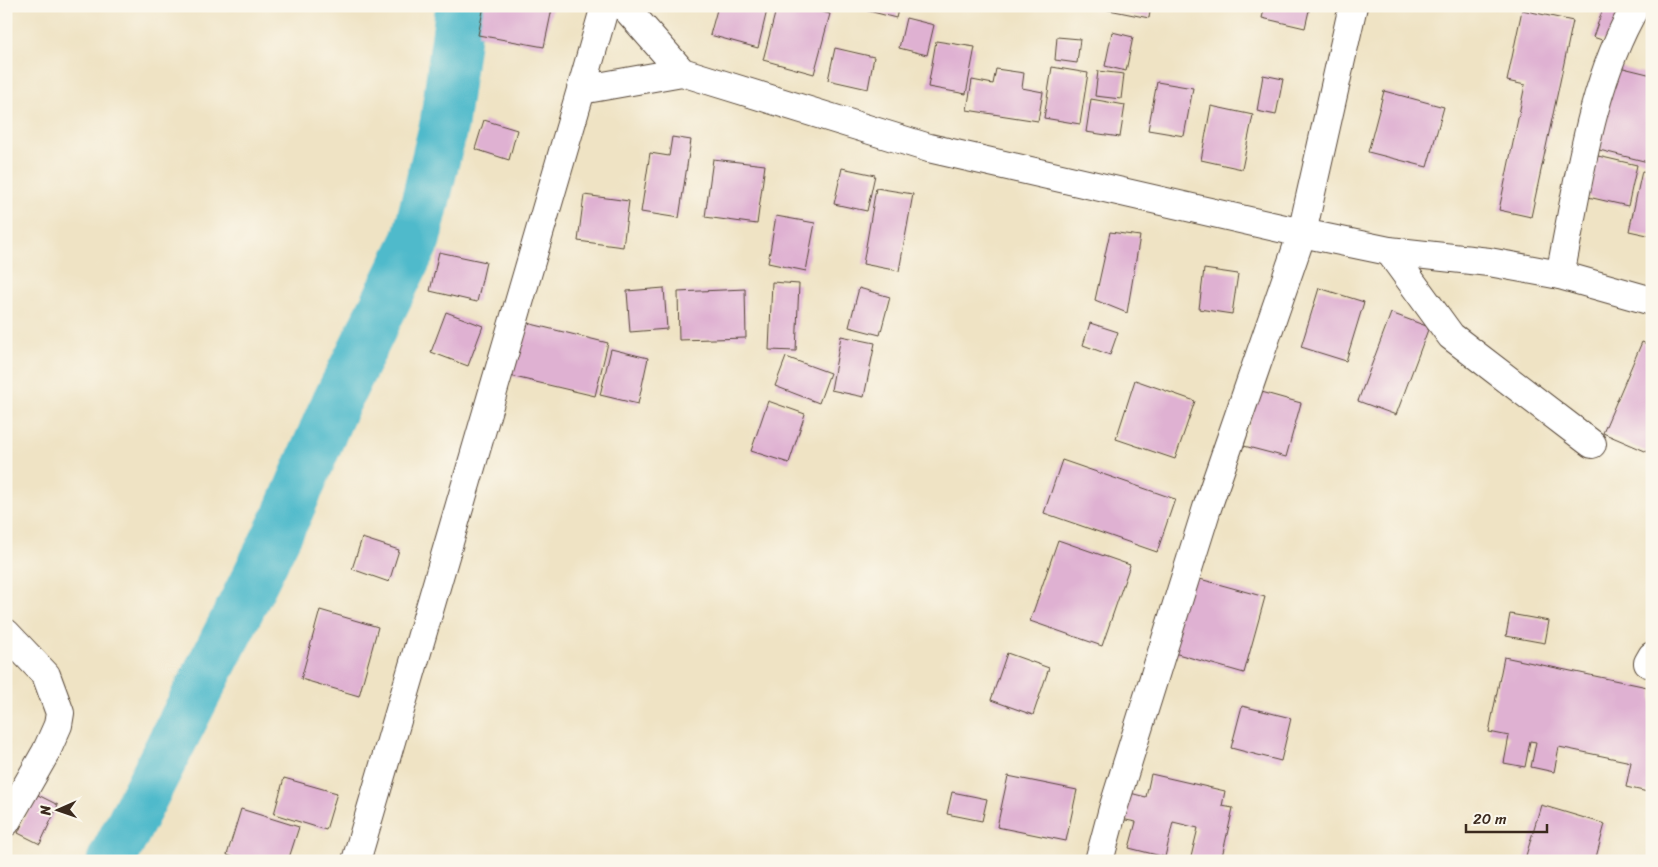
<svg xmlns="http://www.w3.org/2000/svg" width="1658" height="867" viewBox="0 0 1658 867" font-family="Sriracha,sans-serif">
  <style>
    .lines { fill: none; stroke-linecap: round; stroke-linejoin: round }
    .river { stroke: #4fbacb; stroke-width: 49 }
    .building { fill: #dfb1d2 }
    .minor-casing { stroke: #564637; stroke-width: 30 }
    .major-casing { stroke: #564637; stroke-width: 30 }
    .minor { stroke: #fff; stroke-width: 28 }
    .major { stroke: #fff; stroke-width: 28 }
  </style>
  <rect width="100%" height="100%" fill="#fbf7ec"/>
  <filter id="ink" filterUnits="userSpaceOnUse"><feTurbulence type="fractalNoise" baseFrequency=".02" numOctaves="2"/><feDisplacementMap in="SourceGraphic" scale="10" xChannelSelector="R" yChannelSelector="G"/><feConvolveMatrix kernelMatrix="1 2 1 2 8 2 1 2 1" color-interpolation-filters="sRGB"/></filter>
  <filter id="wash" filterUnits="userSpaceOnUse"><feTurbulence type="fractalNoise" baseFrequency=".0096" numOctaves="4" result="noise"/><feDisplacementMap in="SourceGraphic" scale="20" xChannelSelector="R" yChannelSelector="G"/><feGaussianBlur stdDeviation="1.12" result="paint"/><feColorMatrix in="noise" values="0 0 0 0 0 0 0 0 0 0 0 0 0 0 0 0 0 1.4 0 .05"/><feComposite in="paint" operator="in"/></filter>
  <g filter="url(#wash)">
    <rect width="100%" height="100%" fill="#efe3c4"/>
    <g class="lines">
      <path class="river" d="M 111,861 L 233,623 L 289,511 L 331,413 L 416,240 L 444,124 L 460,6"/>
    </g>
    <g id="blocks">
      <path class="building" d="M 484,6 L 535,6 L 552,9 L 544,47 L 478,35 Z
        M 718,6 L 768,6 L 758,48 L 710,35 Z
        M 777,6 L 800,6 L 830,14 L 814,74 L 763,60 Z
        M 862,6 L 899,6 L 896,18 L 861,9 Z
        M 1089,6 L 1151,6 L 1149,18 Z
        M 1265,6 L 1310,6 L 1305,28 L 1262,18 Z
        M 1604,6 L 1623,6 L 1611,43 L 1593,37 Z
        M 1522,10 L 1573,21 L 1531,217 L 1499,210 L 1525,85 L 1507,81 Z
        M 906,18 L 934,25 L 927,55 L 899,48 Z
        M 1112,32 L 1133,37 L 1126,71 L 1105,66 Z
        M 1057,37 L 1080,39 L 1077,63 L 1055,60 Z
        M 936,41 L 975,47 L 966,94 L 928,87 Z
        M 835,48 L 874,57 L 868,89 L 828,80 Z
        M 1611,65 L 1652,75 L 1652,163 L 1591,148 Z
        M 1052,67 L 1088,73 L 1080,124 L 1044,118 Z
        M 996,69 L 1024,73 L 1022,88 L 1043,92 L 1038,121 L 967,110 L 972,80 L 993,84 Z
        M 1098,71 L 1124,74 L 1121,99 L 1095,96 Z
        M 1263,75 L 1283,79 L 1276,115 L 1257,111 Z
        M 1157,82 L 1193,88 L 1184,136 L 1148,130 Z
        M 1384,91 L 1444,107 L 1427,167 L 1368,152 Z
        M 1091,99 L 1125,105 L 1120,137 L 1086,132 Z
        M 1211,106 L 1253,115 L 1242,169 L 1201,160 Z
        M 484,120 L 517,130 L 509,160 L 475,149 Z
        M 672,137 L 691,140 L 679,218 L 641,212 L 650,153 L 669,156 Z
        M 1598,156 L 1637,165 L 1628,206 L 1588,197 Z
        M 713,159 L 765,165 L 757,224 L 705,217 Z
        M 842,168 L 875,175 L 867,211 L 834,204 Z
        M 1642,171 L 1652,173 L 1652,236 L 1629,231 Z
        M 876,188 L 913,194 L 899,271 L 863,264 Z
        M 584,195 L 629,201 L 623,247 L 578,241 Z
        M 776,216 L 815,223 L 806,271 L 768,263 Z
        M 1110,232 L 1140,236 L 1127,313 L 1095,300 Z
        M 439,252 L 486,262 L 477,302 L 430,291 Z
        M 1204,269 L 1238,274 L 1232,314 L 1199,309 Z
        M 772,282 L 799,284 L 796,351 L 769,350 Z
        M 664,288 L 667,329 L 630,332 L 627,291 Z
        M 859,288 L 890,297 L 880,335 L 849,327 Z
        M 1319,288 L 1364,302 L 1346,361 L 1301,347 Z
        M 745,289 L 746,338 L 679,340 L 678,292 Z
        M 446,312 L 483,326 L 468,366 L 431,352 Z
        M 1391,313 L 1429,327 L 1396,415 L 1358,401 Z
        M 519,321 L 608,343 L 595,396 L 506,375 Z
        M 1090,323 L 1118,332 L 1110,355 L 1083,345 Z
        M 841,336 L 875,343 L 864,397 L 831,390 Z
        M 1642,342 L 1652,346 L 1652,454 L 1603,433 Z
        M 611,349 L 648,358 L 638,404 L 600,395 Z
        M 786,357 L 830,373 L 819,403 L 775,386 Z
        M 1135,380 L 1195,401 L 1175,459 L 1116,439 Z
        M 1258,391 L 1301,403 L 1286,457 L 1244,446 Z
        M 768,401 L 805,414 L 789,463 L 751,451 Z
        M 1062,460 L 1175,499 L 1157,552 L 1044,513 Z
        M 362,538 L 399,550 L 389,582 L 352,569 Z
        M 1058,540 L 1130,565 L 1102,646 L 1030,621 Z
        M 1189,576 L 1265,597 L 1244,673 L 1167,651 Z
        M 320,610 L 378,627 L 359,696 L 301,679 Z
        M 1510,614 L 1549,621 L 1545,643 L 1506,636 Z
        M 1007,653 L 1049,668 L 1033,715 L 991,700 Z
        M 1504,657 L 1652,688 L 1652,793 L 1626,787 L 1631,762 L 1559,747 L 1554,772 L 1531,767 L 1536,742 L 1530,741 L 1525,767 L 1504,763 L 1509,736 L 1489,732 Z
        M 1242,706 L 1291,718 L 1281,761 L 1231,748 Z
        M 1151,774 L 1225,791 L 1222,806 L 1233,808 L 1221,861 L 1190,861 L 1198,828 L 1173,822 L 1165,857 L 1129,848 L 1136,822 L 1116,818 L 1122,791 L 1146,797 Z
        M 1008,776 L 1077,790 L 1066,841 L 997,827 Z
        M 284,778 L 337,793 L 326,830 L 274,814 Z
        M 952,792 L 987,799 L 982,821 L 947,814 Z
        M 36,794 L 58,805 L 40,844 L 18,833 Z
        M 1541,805 L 1605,824 L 1595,861 L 1531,861 L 1525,859 Z
        M 241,809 L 299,827 L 288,861 L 243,861 L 227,855 Z"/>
    </g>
  </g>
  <g filter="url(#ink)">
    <use href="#blocks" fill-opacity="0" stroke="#564637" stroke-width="1"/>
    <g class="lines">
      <defs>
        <path id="minor" d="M 1389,251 L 1451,336 L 1592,444
          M 1560,275 C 1578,187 1590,84 1636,6
          M 6,633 L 46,675 L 60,713 L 58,725 L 46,752 L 6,822
          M 1648,663 L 1652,656
          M 356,861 L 581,90
          M 1099,861 L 1113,809 L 1207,508 L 1302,233 L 1353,6"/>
        <path id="major" d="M 605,6 L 581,90 L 682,72 L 929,148 L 1302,233 L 1389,251 L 1489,262 L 1560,275 L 1652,301
          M 624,6 L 682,72"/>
      </defs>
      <use href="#minor" class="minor-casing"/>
      <use href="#major" class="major-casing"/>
      <use href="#minor" class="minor"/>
      <use href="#major" class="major"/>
    </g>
  </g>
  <rect width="1658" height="867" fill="none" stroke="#fbf7ec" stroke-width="25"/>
  <g transform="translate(58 810) rotate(268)" stroke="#fbf7ec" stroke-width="4" paint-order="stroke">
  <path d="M0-4L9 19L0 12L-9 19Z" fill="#3b2a1e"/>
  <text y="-8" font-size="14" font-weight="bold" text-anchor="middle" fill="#3b2a1e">N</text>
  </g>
  <path d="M1466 824v8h81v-8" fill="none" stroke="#3b2a1e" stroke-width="2.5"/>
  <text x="1473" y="824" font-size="15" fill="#3b2a1e" stroke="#fbf7ec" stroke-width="4" paint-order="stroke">20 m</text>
</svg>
